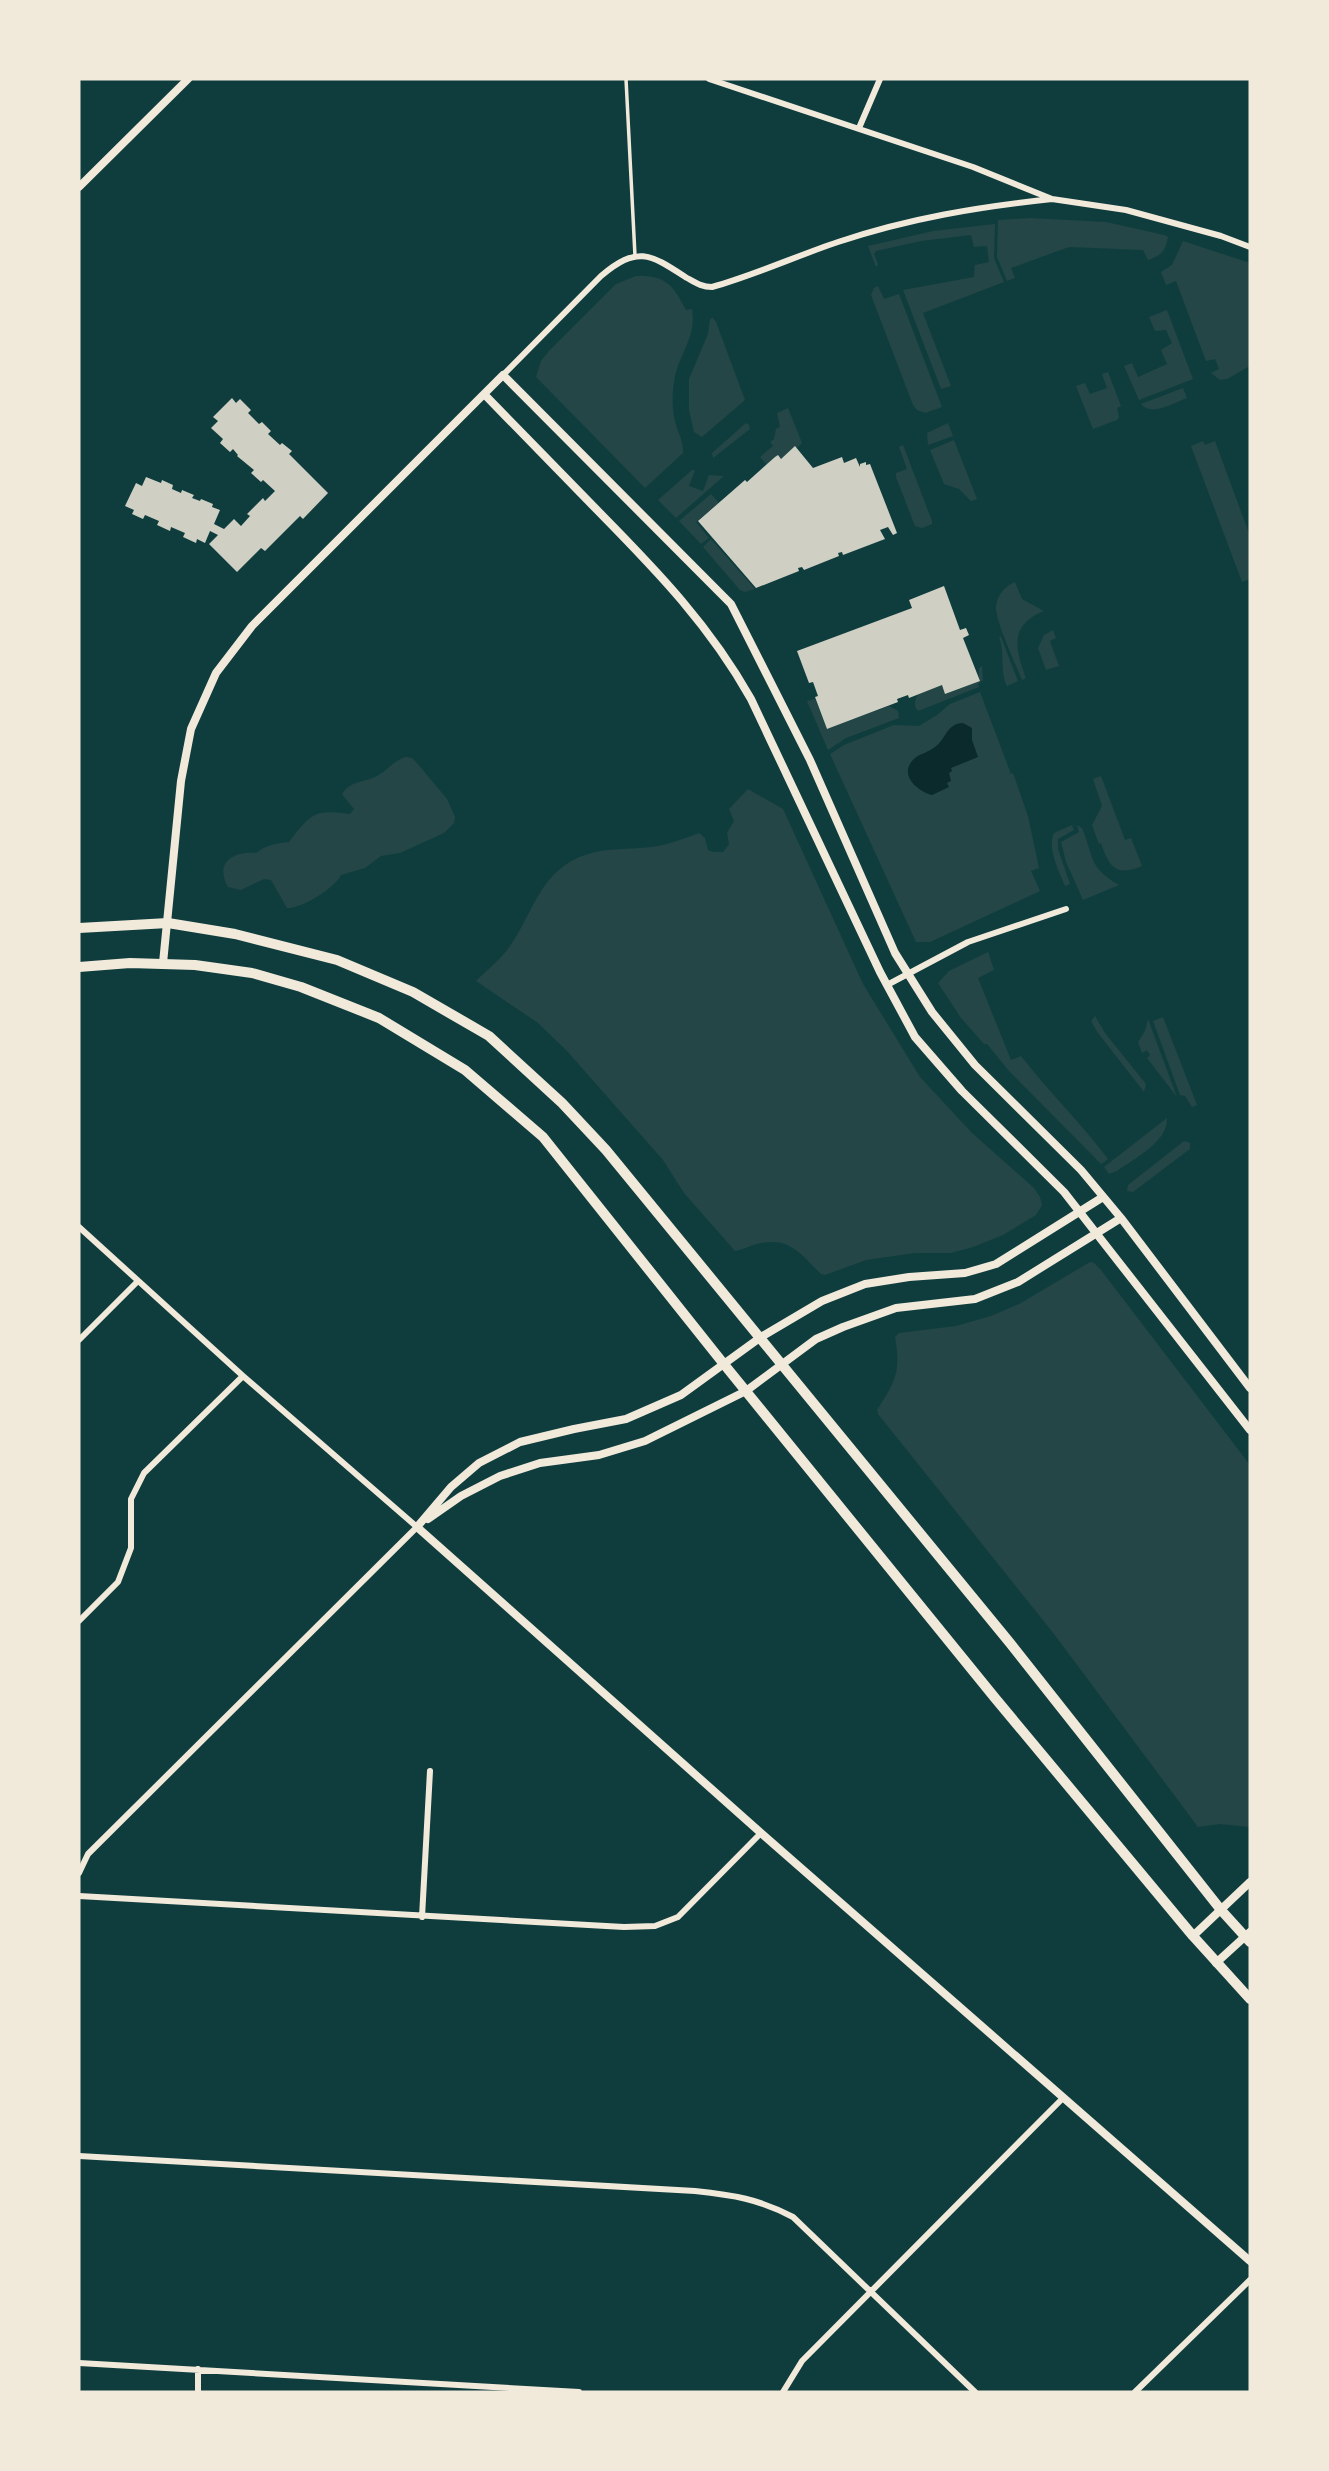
<svg xmlns="http://www.w3.org/2000/svg" width="1329" height="2471" viewBox="0 0 1329 2471" font-family="'Noto Sans',sans-serif">
  <style>
    .green { fill: #244646 }
    .water { fill: #0a2a2b }
    .building { fill: #cfcfc3 }
    .lines { fill: none; stroke-linecap: round; stroke-linejoin: round }
    .service { stroke: #f1e9da; stroke-width: 3.5 }
    .minor { stroke: #f1e9da; stroke-width: 6 }
    .tertiary { stroke: #f1e9da; stroke-width: 8 }
    .primary { stroke: #f1e9da; stroke-width: 10 }
  </style>
  <rect width="100%" height="100%" fill="#0f3d3e"/>
  <path class="green" d="M 1030,218 L 1106,222 L 1164,235 L 1168,237 C 1165,252 1162,255 1148,260 L 1143,250 L 1069,247 L 1011,268 L 1015,278 L 1007,281 L 997,257 L 998,220 Z
    M 995,224 L 994,258 L 1004,282 L 923,313 L 951,386 L 941,389 L 903,290 L 974,277 L 975,265 L 989,262 L 987,246 L 974,247 L 971,235 L 921,241 L 876,251 L 874,254 L 878,264 L 876,267 L 868,246 L 933,231 Z
    M 1183,241 L 1250,263 L 1250,366 L 1227,379 L 1220,380 L 1211,373 L 1219,369 L 1215,359 L 1206,361 L 1176,281 L 1166,285 L 1161,272 L 1172,265 Z
    M 636,276 C 666,275 673,285 686,310 L 692,309 C 697,339 677,355 674,383 C 672,395 672,409 675,421 C 677,432 684,441 683,453 L 645,488 L 536,377 L 541,361 L 549,351 L 616,284 Z
    M 878,286 L 884,299 L 899,294 L 942,407 L 925,413 L 917,410 L 913,405 L 871,295 L 874,288 Z
    M 1167,310 L 1193,379 L 1139,400 L 1124,366 L 1132,363 L 1138,377 L 1167,364 L 1161,350 L 1172,343 L 1166,330 L 1155,331 L 1149,317 Z
    M 713,318 L 716,322 L 745,400 L 702,437 L 694,432 L 689,410 L 689,379 L 708,334 L 710,319 Z
    M 1108,372 L 1121,406 L 1117,408 L 1119,417 L 1117,420 L 1093,429 L 1076,386 L 1085,383 L 1090,394 L 1107,388 L 1102,374 Z
    M 1183,388 L 1187,398 C 1173,403 1152,417 1141,404 Z
    M 788,408 L 802,443 L 797,448 L 794,447 L 781,459 L 778,456 L 767,465 L 760,457 L 773,446 L 770,442 L 774,439 L 776,429 L 780,427 L 777,413 Z
    M 746,423 L 749,425 L 750,429 L 713,458 L 712,453 Z
    M 948,423 L 953,436 L 928,445 L 927,433 Z
    M 954,440 L 977,499 L 971,501 L 959,489 L 944,484 L 930,450 Z
    M 1203,441 L 1205,445 L 1215,441 L 1250,536 L 1250,579 L 1242,582 L 1191,446 Z
    M 903,445 L 932,521 L 932,524 L 922,528 L 915,526 L 896,477 L 896,473 L 907,469 L 899,447 Z
    M 692,470 L 695,470 L 689,486 L 703,491 L 709,475 L 724,476 L 676,518 L 658,500 Z
    M 711,494 L 719,503 L 696,522 L 709,538 L 701,544 L 679,521 Z
    M 711,539 L 755,589 L 745,592 L 740,590 L 703,547 Z
    M 1015,582 L 1022,599 L 1044,611 C 1009,625 1015,649 1026,678 L 1022,680 C 1016,665 995,620 996,607 C 997,595 1005,586 1015,582 Z
    M 1053,630 L 1056,638 L 1050,641 L 1059,666 L 1046,670 L 1038,648 L 1044,635 Z
    M 999,637 L 1001,637 L 1018,681 L 1007,686 C 1000,673 1005,652 999,637 Z
    M 982,666 L 983,680 L 978,684 L 979,687 L 918,711 C 913,705 915,701 918,694 L 942,685 L 946,694 L 979,681 L 979,668 Z
    M 980,692 L 1011,774 L 1013,773 L 1028,816 L 1039,868 L 1031,871 L 1040,891 L 930,942 L 916,942 L 830,754 L 844,745 L 894,725 L 919,726 L 937,715 L 950,704 Z
    M 815,699 L 827,729 L 889,706 L 898,711 L 899,718 L 846,738 L 828,750 L 807,701 Z
    M 405,757 L 412,758 L 417,763 L 447,799 L 455,817 L 454,823 L 444,833 L 400,853 L 381,856 L 365,868 L 341,875 C 335,888 301,909 287,908 L 271,880 L 264,879 L 241,890 L 228,887 C 214,862 234,851 256,853 C 266,845 277,843 289,842 C 311,814 313,809 350,814 L 354,809 L 342,794 C 351,780 364,783 377,776 C 388,770 392,762 405,757 Z
    M 1101,776 L 1125,840 L 1131,838 L 1142,866 C 1116,877 1109,867 1101,843 L 1099,844 L 1092,825 L 1102,806 L 1093,779 Z
    M 748,789 L 783,809 L 863,984 L 920,1077 L 972,1133 L 1034,1188 L 1040,1197 L 1042,1205 L 1036,1215 L 1003,1235 L 973,1247 L 951,1253 L 915,1253 L 866,1260 L 825,1275 L 821,1274 C 800,1253 789,1236 757,1244 C 749,1246 742,1250 735,1251 L 684,1193 L 663,1160 L 567,1051 L 538,1023 L 476,981 C 487,970 501,959 510,946 C 535,910 540,869 588,854 C 611,847 635,850 658,846 C 672,843 686,838 699,833 L 705,838 L 708,850 L 713,852 L 723,852 L 729,844 L 727,833 L 734,821 L 729,809 Z
    M 1072,825 L 1074,830 L 1058,839 L 1058,849 L 1070,884 L 1065,886 C 1059,871 1047,849 1054,833 Z
    M 1077,825 L 1082,828 C 1094,857 1088,867 1119,885 L 1083,900 L 1066,862 L 1061,842 L 1079,832 Z
    M 988,952 L 994,970 L 978,978 L 1011,1060 L 1021,1056 C 1049,1092 1081,1123 1108,1159 L 1101,1164 L 1009,1071 L 987,1044 L 984,1044 L 961,1018 L 938,983 L 949,971 Z
    M 1095,1016 L 1105,1033 L 1146,1084 L 1144,1092 L 1098,1033 L 1091,1021 Z
    M 1163,1017 L 1197,1105 L 1192,1107 L 1185,1096 L 1180,1095 L 1153,1021 Z
    M 1148,1019 L 1177,1097 L 1147,1058 L 1150,1055 L 1147,1050 L 1142,1053 L 1138,1042 L 1145,1031 Z
    M 1167,1118 C 1168,1142 1135,1158 1117,1171 L 1109,1174 L 1104,1167 Z
    M 1184,1141 L 1190,1143 L 1190,1149 L 1133,1192 L 1127,1191 L 1128,1185 Z
    M 1090,1262 L 1094,1263 L 1101,1270 L 1250,1465 L 1250,1827 L 1220,1824 L 1198,1827 L 1054,1634 L 878,1414 L 877,1410 C 896,1380 901,1372 895,1337 L 899,1333 L 956,1326 L 991,1316 L 1021,1303 Z"/>
  <path class="water" d="M 963,723 L 972,728 L 972,740 L 978,757 L 951,768 L 952,771 L 949,773 L 951,781 L 947,783 L 949,787 L 932,795 C 917,791 897,774 915,758 C 920,754 929,752 935,747 C 946,739 947,723 963,723 Z"/>
  <path class="building" d="M 232,398 L 236,403 L 240,399 L 251,410 L 248,413 L 259,424 L 262,422 L 271,431 L 268,434 L 280,445 L 282,443 L 292,451 L 289,454 L 328,493 L 303,519 L 300,516 L 265,551 L 261,548 L 237,572 L 209,544 L 218,535 L 210,531 L 205,543 L 197,539 L 196,543 L 183,537 L 185,533 L 171,527 L 170,531 L 157,525 L 159,521 L 145,515 L 143,519 L 132,514 L 134,510 L 125,506 L 136,483 L 142,486 L 146,477 L 161,483 L 162,480 L 173,485 L 172,489 L 181,493 L 182,490 L 194,495 L 192,498 L 200,501 L 201,499 L 213,504 L 212,507 L 220,510 L 214,524 L 224,529 L 234,519 L 241,526 L 250,516 L 247,514 L 263,498 L 265,501 L 275,491 L 263,480 L 261,482 L 251,473 L 254,470 L 237,456 L 238,455 L 233,449 L 230,452 L 220,443 L 223,439 L 211,428 L 218,421 L 213,417 Z
    M 795,446 L 813,468 L 842,457 L 844,463 L 856,458 L 860,467 L 860,464 L 866,462 L 866,465 L 870,464 L 897,533 L 893,535 L 888,527 L 880,530 L 885,539 L 843,555 L 842,552 L 838,553 L 839,556 L 804,570 L 802,567 L 798,568 L 799,571 L 756,588 L 698,521 L 745,480 L 747,482 L 775,457 L 778,455 L 781,459 Z
    M 944,586 L 960,630 L 966,628 L 969,635 L 963,638 L 980,681 L 945,694 L 942,685 L 909,698 L 908,695 L 897,699 L 898,702 L 827,729 L 815,697 L 818,696 L 813,682 L 809,683 L 797,651 L 912,608 L 909,600 Z"/>
  <g class="lines">
    <path class="service" d="M 626,79 L 635,256"/>
    <path class="minor" d="M 709,79 L 973,167 L 1052,199 L 1126,210 L 1221,236 L 1250,247
      M 859,128 L 880,79
      M 503,375 L 601,276 C 638,245 650,254 687,278 C 696,283 702,287 712,287 C 755,275 796,256 838,242 C 910,218 978,207 1052,199
      M 887,985 L 968,942 L 1066,909
      M 79,1227 L 243,1376 L 417,1527 L 88,1854 L 79,1873
      M 79,1340 L 137,1282
      M 79,1621 L 118,1582 L 131,1548 L 131,1499 L 144,1473 L 243,1376
      M 79,1896 L 624,1927 L 655,1926 L 678,1917 L 761,1833
      M 422,1917 L 430,1771
      M 79,2156 L 695,2191 C 733,2195 759,2199 793,2217 L 975,2392
      M 79,2363 L 579,2392
      M 198,2392 L 198,2369
      M 783,2392 L 802,2361 L 1063,2098
      M 1135,2392 L 1250,2280"/>
    <path class="tertiary" d="M 79,187 L 188,79
      M 484,394 C 523,434 561,473 600,513 C 658,572 710,626 751,699 L 880,972 L 915,1037 L 962,1091 L 1064,1192 L 1250,1430
      M 163,963 L 181,781 L 191,729 L 216,673 L 252,626 L 503,375 L 731,604 L 810,760 L 895,953 L 932,1012 L 975,1065 L 1081,1170 L 1121,1218 L 1250,1388
      M 428,1519 L 461,1496 L 500,1476 L 540,1463 L 599,1455 L 645,1441 L 746,1391 L 816,1339 L 843,1327 L 896,1308 L 975,1299 L 1018,1282 L 1121,1218
      M 417,1527 L 761,1833 L 1250,2261
      M 417,1527 L 451,1487 L 479,1463 L 520,1442 L 574,1429 L 626,1419 L 681,1395 L 761,1337 L 822,1301 L 865,1284 L 909,1277 L 965,1273 L 996,1264 L 1103,1197
      M 1193,1936 L 1250,1882
      M 1216,1963 L 1250,1932"/>
    <path class="primary" d="M 79,928 L 168,923 L 235,934 L 337,960 L 413,992 L 489,1036 L 562,1103 L 606,1150 L 1010,1643 L 1221,1910 L 1250,1942
      M 79,967 L 130,963 L 195,965 L 252,973 L 301,987 L 379,1018 L 465,1070 L 543,1137 L 723,1363 L 995,1698 L 1193,1936 L 1250,1999"/>
  </g>
  <rect width="1329" height="2471" fill="none" stroke="#f1e9da" stroke-width="161"/>
</svg>
